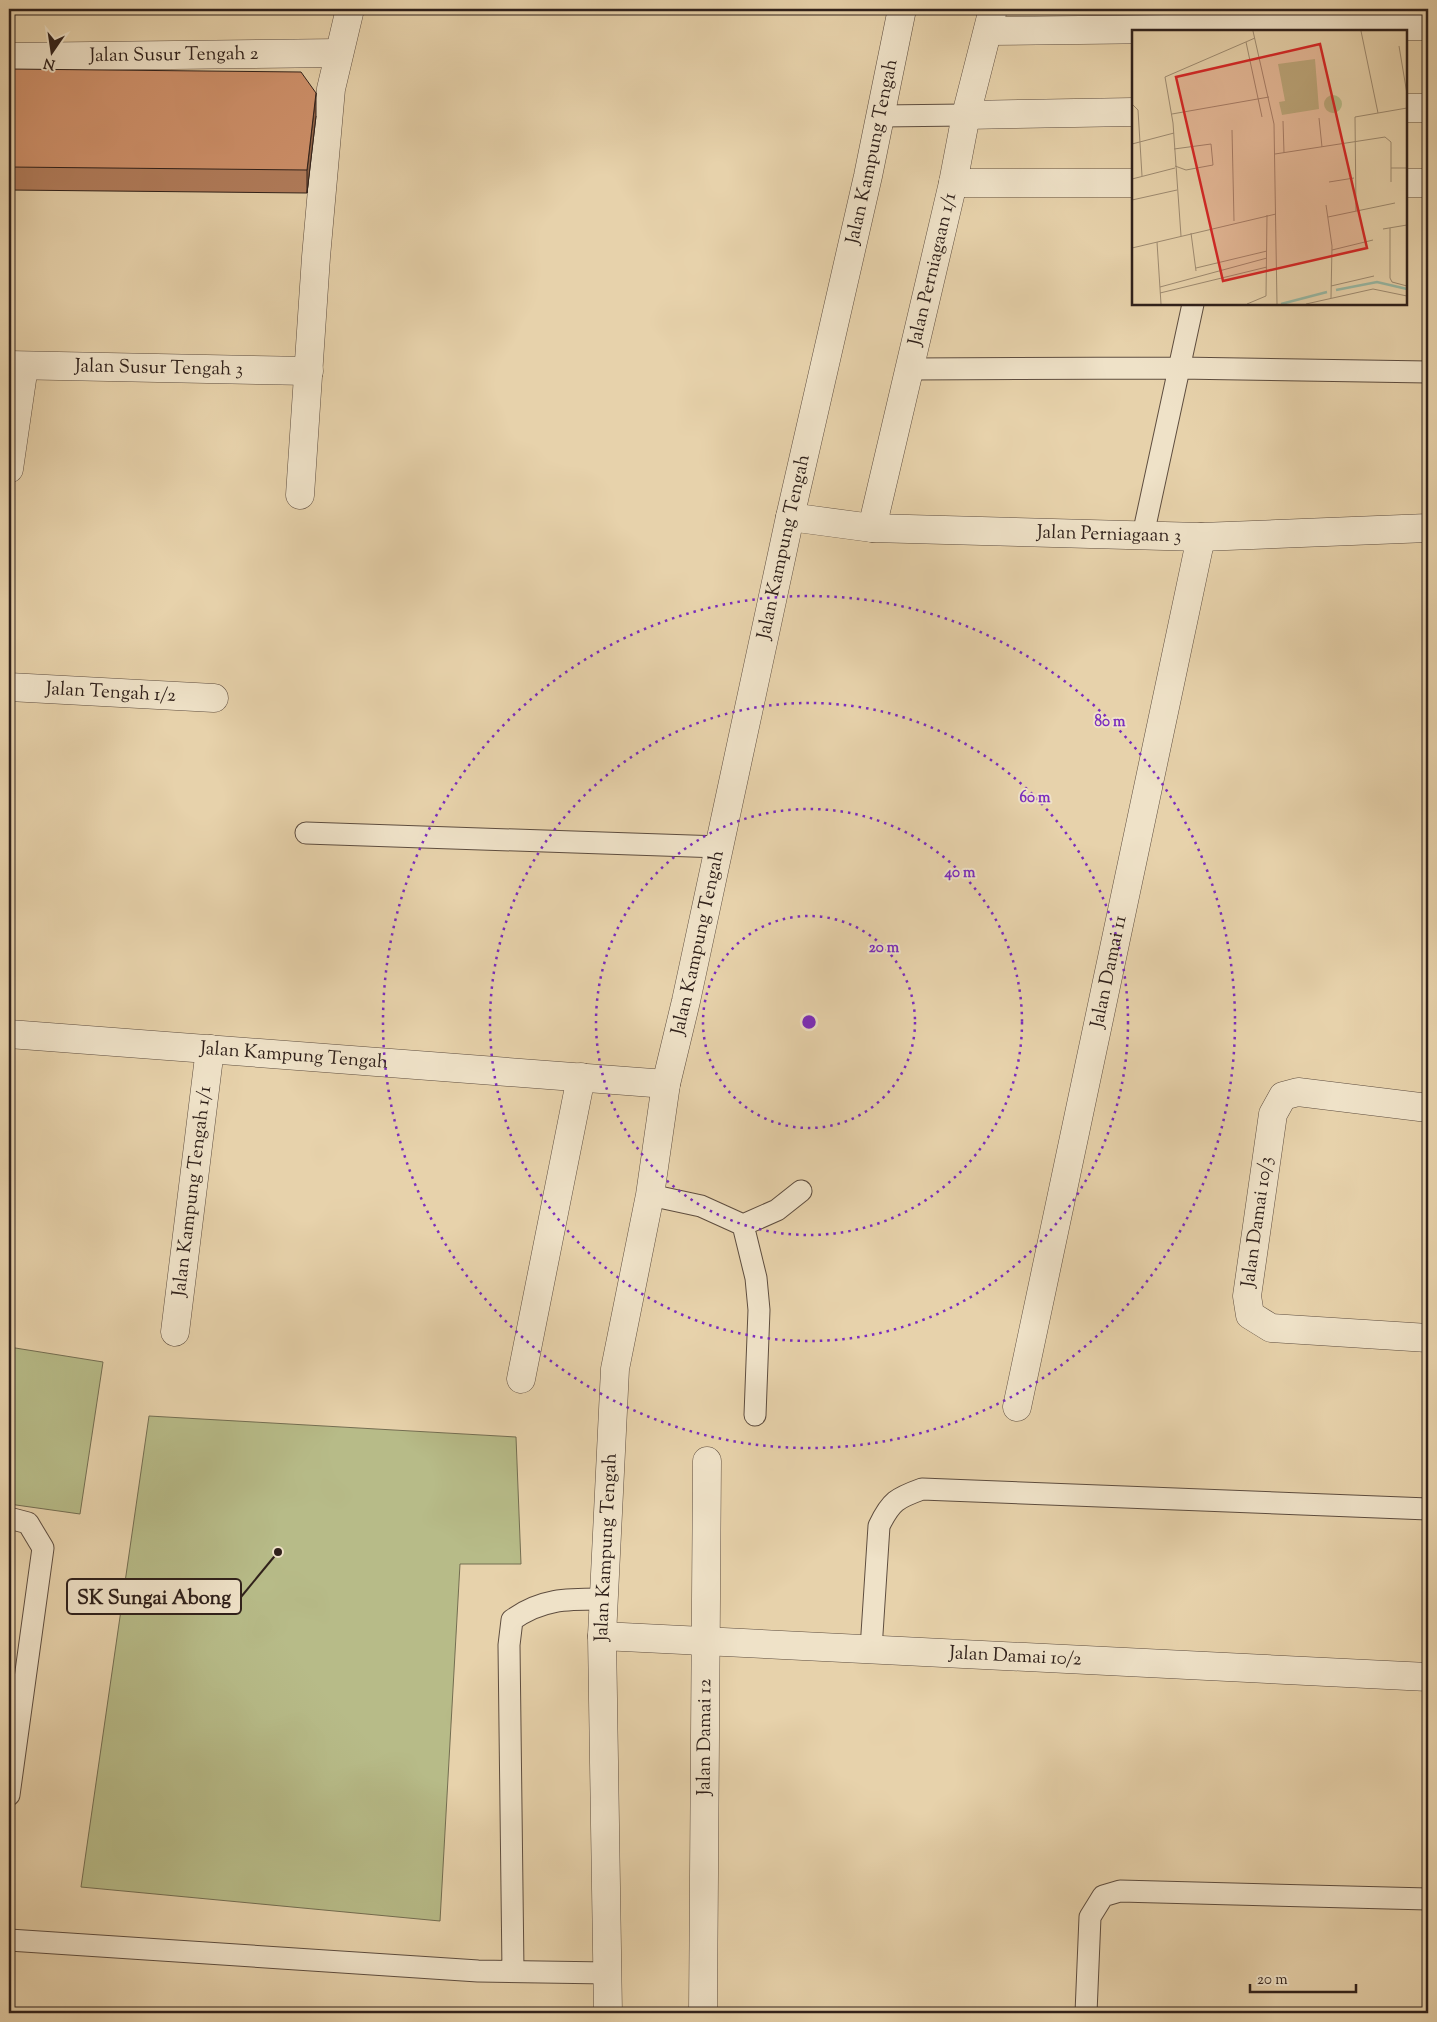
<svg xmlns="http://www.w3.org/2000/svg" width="1437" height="2022" viewBox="0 0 1437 2022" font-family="'Sorts Mill Goudy',serif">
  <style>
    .green { fill: #b7bb88; stroke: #746e52 }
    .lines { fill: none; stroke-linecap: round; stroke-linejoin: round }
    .service-casing { stroke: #5e4d3f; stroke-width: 23 }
    .minor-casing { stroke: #5e4d3f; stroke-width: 29 }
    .tertiary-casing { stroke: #5e4d3f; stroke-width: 29 }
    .service { stroke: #efe2c8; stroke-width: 21 }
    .minor { stroke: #efe2c8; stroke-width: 28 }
    .tertiary { stroke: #efe2c8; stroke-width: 28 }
    .wall { fill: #b27d5c; stroke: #30211b }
    .shaded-wall { fill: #91664b; stroke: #30211b }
    .building { fill: #cf916b; stroke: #30211b }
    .ring { fill: none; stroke: #7b2cbf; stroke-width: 2.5; stroke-dasharray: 2.5 5 }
    .labels { text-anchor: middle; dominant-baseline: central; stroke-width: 4; stroke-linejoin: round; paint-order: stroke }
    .street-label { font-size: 19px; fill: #30211b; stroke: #efe2c8 }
    .inset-river { fill: none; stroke: #98b8a4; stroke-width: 2.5 }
    .inset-road { fill: none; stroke: #9e8b71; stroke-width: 1 }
    .view { fill: #d62828; fill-opacity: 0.15; stroke: #d62828; stroke-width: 2.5 }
    .inset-edge { fill: none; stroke: #30211b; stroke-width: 2.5 }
    .centre { fill: #7b2cbf; stroke: #efe2c8; stroke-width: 2.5 }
    .ring-label { font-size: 15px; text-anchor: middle; font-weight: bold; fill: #7b2cbf; stroke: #efe2c8; stroke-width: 4; stroke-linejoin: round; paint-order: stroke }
    .leader { fill: none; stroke: #30211b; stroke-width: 2 }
    .callout-dot { fill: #30211b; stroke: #efe2c8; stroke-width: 2 }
    .callout { fill: #efe2c8; stroke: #30211b; stroke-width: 2 }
    .callout-label { font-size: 20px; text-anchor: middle; font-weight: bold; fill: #30211b }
  </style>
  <rect width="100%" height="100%" fill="#e7d2ab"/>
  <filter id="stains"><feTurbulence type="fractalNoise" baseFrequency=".004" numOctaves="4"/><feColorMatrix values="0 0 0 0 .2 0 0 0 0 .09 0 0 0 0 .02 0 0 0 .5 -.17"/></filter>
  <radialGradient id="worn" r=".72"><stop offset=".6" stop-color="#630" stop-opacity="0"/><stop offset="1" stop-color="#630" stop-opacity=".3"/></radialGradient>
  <path class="green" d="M 9,1347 L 103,1362 L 80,1514 L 9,1504 Z
    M 149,1416 L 516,1437 L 521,1564 L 460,1564 L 440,1921 L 81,1887 Z"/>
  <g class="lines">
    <defs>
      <path id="service" d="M 1253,28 L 1257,9
        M 880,116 L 966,115
        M 909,369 L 1179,368 L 1428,372
        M 1143,535 L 1193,304
        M 306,833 L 720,847
        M 650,1195 L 701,1206 L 743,1225 L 756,1278 L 759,1310 L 755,1415
        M 743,1225 L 777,1210 L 801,1191
        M 9,1518 L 28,1523 L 43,1548 L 9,1795
        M 871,1649 L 879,1526 C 891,1501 897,1498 922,1489 L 1428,1509
        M 9,1940 L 478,1971 L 608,1973
        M 513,1971 L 509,1645 L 512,1620 C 542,1598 569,1599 605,1599
        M 1086,2013 L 1090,1917 L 1103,1896 L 1120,1891 L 1428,1899"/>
      <g id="minor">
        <path d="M 988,31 L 1428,26"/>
        <path id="s1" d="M 9,57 L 339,53"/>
        <path d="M 1406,108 L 1428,108"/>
        <path d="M 966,115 L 1133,112"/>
        <path d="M 953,183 L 1133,183"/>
        <path d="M 1406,183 L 1428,183"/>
        <path id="s2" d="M 9,365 L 309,371"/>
        <path d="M 9,469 L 24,366"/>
        <path d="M 300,495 L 316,257 L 331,89 L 350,9"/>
        <path id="s3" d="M 790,517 L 872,528 L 1201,537 L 1428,528"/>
        <path id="s4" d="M 872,528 L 953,183 L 966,115 L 993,9"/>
        <path id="s5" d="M 9,687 L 214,698"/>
        <path id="s6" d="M 9,1034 L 666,1084"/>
        <path d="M 1428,1108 L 1298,1092 L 1283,1096 L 1273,1114 L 1247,1296 L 1250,1315 L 1271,1328 L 1428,1338"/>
        <path id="s7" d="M 175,1332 L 210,1049"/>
        <path d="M 521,1379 L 581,1077"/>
        <path id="s8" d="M 1017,1407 L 1201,537"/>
        <path id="s9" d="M 602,1636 L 1428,1677"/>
        <path id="s10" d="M 703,2013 L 707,1461"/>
      </g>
      <g id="tertiary">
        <path id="s11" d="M 608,2013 L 602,1636 L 615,1369 L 650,1195 L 666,1084 L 686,1001 L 790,517 L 868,176 L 902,9"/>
      </g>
    </defs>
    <use href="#service" class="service-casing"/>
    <use href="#minor" class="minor-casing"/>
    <use href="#tertiary" class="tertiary-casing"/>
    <use href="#service" class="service"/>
    <use href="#minor" class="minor"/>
    <use href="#tertiary" class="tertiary"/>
  </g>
  <path class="wall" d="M 9,9 L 303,9 L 299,12 L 9,11 Z
    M 9,69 L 316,116 L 307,193 L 9,190 Z"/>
  <path class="shaded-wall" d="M 316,93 L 316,116 L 307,193 L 307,170 Z"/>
  <path class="building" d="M 9,69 L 301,72 L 316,93 L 307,170 L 9,167 Z"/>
  <g class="ring">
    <circle cx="809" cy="1022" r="106"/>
    <circle cx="809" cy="1022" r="213"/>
    <circle cx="809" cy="1022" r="319"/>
    <circle cx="809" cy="1022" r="426"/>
  </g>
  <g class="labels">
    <g class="street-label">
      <text stroke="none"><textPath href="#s1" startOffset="165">Jalan Susur Tengah 2</textPath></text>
      <text stroke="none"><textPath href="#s11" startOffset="1889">Jalan Kampung Tengah</textPath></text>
      <text stroke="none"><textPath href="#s4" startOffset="266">Jalan Perniagaan 1/1</textPath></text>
      <text stroke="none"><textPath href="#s2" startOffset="150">Jalan Susur Tengah 3</textPath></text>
      <text stroke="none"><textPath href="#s3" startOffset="320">Jalan Perniagaan 3</textPath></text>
      <text stroke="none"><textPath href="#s11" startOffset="1484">Jalan Kampung Tengah</textPath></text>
      <text stroke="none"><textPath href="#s5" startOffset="102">Jalan Tengah 1/2</textPath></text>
      <text stroke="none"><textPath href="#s11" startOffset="1079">Jalan Kampung Tengah</textPath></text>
      <text stroke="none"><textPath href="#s8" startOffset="445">Jalan Damai 11</textPath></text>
      <text stroke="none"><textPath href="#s6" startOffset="286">Jalan Kampung Tengah</textPath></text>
      <text stroke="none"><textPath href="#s7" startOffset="142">Jalan Kampung Tengah 1/1</textPath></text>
      <text transform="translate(1258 1222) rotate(-82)">Jalan Damai 10/3</text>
      <text stroke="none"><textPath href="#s11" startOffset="466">Jalan Kampung Tengah</textPath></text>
      <text stroke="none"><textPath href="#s9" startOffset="414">Jalan Damai 10/2</textPath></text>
      <text stroke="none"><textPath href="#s10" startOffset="276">Jalan Damai 12</textPath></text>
    </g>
  </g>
  <g transform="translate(1132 30)">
    <rect width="275" height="275" fill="#e7d2ab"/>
    <path d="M 183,29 L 187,79 L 150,85 L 147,72 L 153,71 L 146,34 ZM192 74a9 9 0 1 1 18 0a9 9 0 1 1-18 0Z" fill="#b7bb88"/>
    <path class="inset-river" d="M 204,260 L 245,252 L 275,259M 149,274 L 195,262"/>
    <path class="inset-road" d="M 121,1 L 142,94 L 145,274M 229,1 L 246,83M 114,12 L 130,87M 267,16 L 275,64M 0,74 L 6,80 L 10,146M 40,84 L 137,67M 187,88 L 190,117M 151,91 L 152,123M 100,100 L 102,191M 0,114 L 42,103M 42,119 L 79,114 L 81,135 L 54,140 L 43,136M 143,124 L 253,107 L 259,112 L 259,152M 259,138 L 275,138M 0,149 L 43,138M 197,152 L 222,148M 0,170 L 45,160M 194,175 L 200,216 L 199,268M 224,181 L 223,87 L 275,78M 196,187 L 263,173M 258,198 L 258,248 L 260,252 L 275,256M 251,199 L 275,195M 59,203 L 64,241M 49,206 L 41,93 L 33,47 L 123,8M 25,212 L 29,274M 0,218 L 144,184M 200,220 L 241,210M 64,238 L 135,221M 199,256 L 242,246M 28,257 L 135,228M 28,263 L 135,237M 115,274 L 134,266 L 135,185M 174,274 L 241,259 L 275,266"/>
    <path class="view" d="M 188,14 L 235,218 L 91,251 L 44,47 Z"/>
    <rect width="275" height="275" class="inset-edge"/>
  </g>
  <circle cx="809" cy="1022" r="8" class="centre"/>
  <g class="ring-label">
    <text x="1110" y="726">80 m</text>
    <text x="1035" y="802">60 m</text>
    <text x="960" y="877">40 m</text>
    <text x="884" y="952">20 m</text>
  </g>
  <path class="leader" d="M278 1552L241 1597"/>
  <circle class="callout-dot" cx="278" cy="1552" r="5"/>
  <rect class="callout" x="67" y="1579" width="174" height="35" rx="5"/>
  <g class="callout-label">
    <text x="154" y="1604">SK Sungai Abong</text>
  </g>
  <rect width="1437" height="2022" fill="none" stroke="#e7d2ab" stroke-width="30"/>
  <rect x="10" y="10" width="1417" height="2002" fill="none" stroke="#30211b" stroke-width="2.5"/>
  <rect x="15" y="15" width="1407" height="1992" fill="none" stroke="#30211b"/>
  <g transform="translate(52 52) rotate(193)" stroke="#efe2c8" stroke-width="4" paint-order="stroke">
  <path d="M0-4L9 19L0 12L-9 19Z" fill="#30211b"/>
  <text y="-8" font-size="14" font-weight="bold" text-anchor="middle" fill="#30211b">N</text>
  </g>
  <path d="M1250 1984v8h106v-8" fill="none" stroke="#30211b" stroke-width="2.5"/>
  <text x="1257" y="1984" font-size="15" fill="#30211b" stroke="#efe2c8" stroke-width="4" paint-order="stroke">20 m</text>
  <rect width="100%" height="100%" filter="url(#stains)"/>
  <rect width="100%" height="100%" fill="url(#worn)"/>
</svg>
